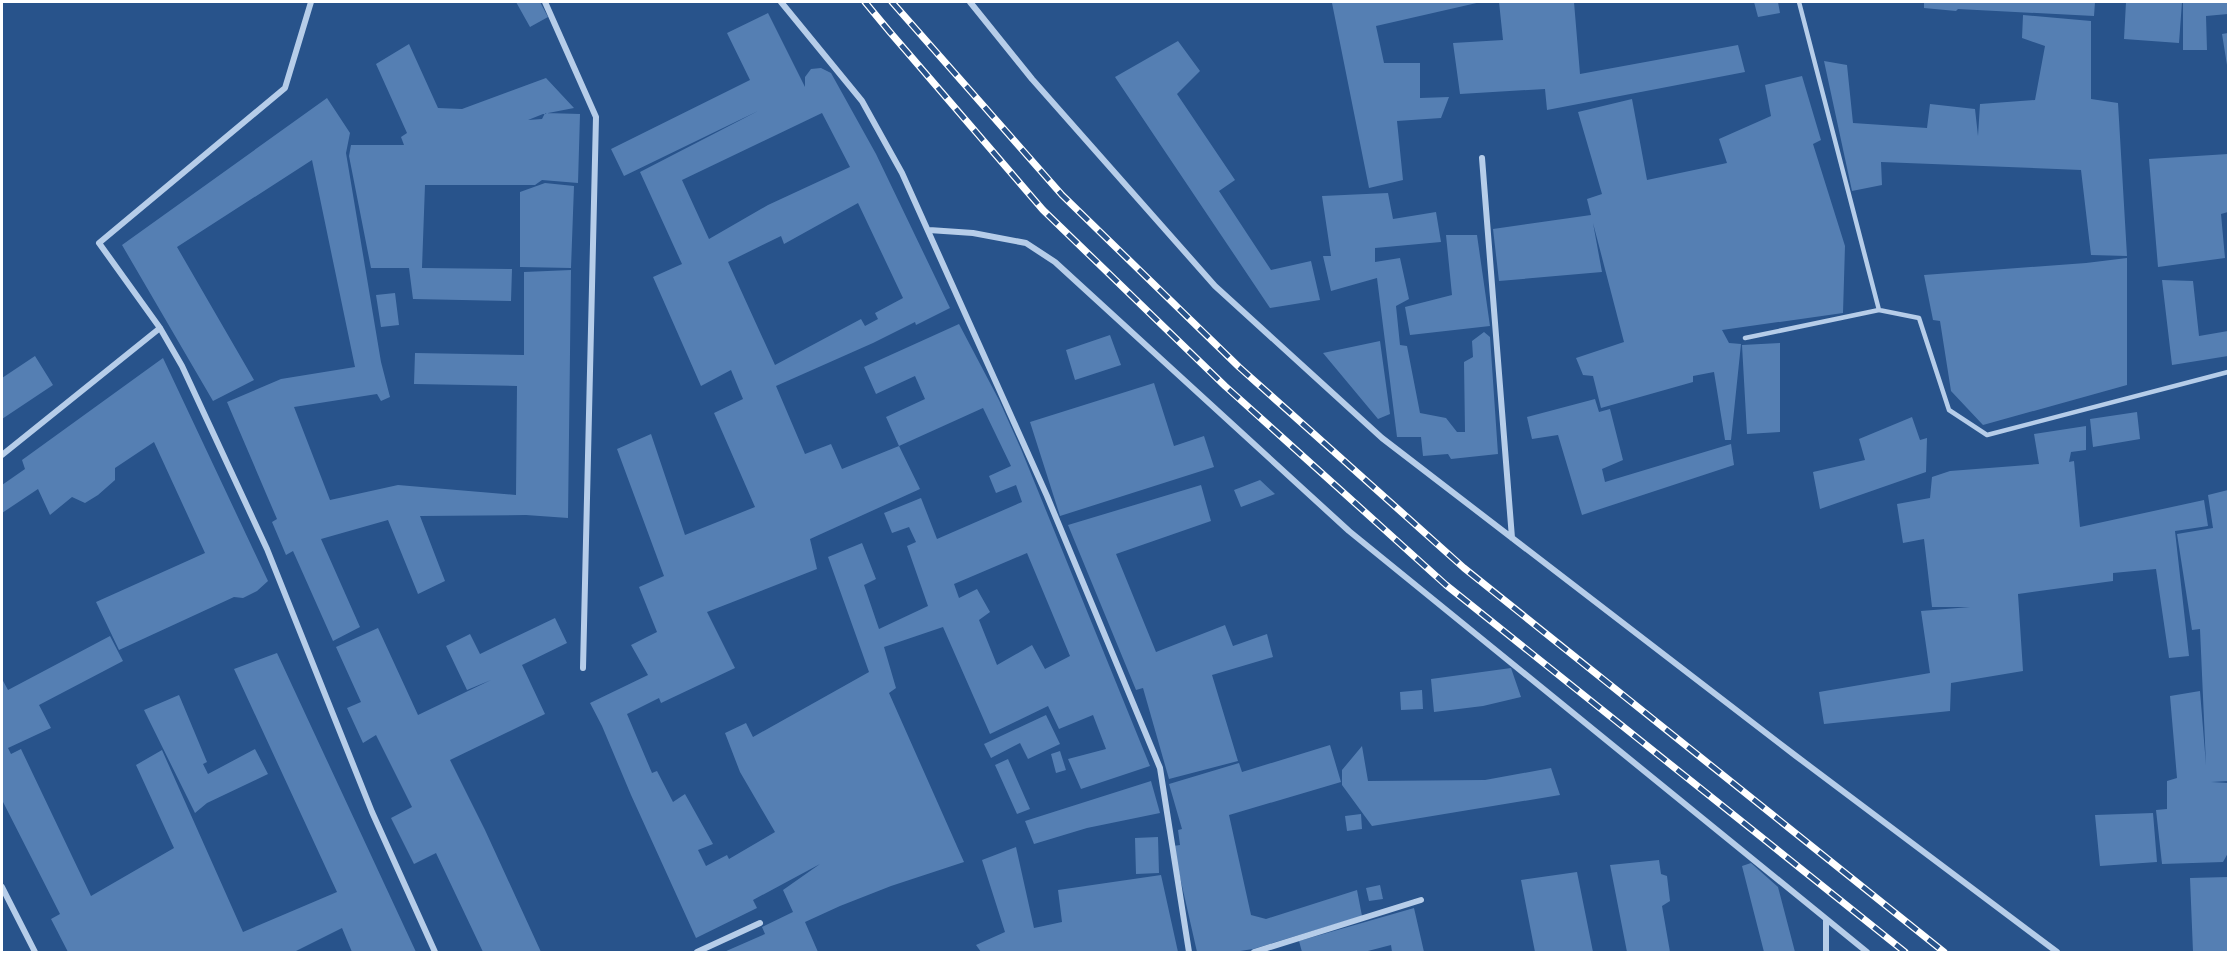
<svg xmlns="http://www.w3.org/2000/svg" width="2230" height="954" viewBox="0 0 2230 954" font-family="'Fira Sans Condensed',sans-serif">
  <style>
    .building { fill: #557fb3; fill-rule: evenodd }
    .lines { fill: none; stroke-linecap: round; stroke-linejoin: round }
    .service { stroke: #b6cde9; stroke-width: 4.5 }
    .minor { stroke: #b6cde9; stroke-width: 6 }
    .rail-casing { stroke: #fff; stroke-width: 7 }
    .rail { stroke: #28538b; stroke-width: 4.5; stroke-dasharray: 14; stroke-linecap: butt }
  </style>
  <rect width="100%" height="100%" fill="#28538b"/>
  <path class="building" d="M 516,2 L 540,2 L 548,17 L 530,27 Z
    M 1338,2 L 1481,2 L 1376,26 L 1384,63 L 1420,63 L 1420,98 L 1449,97 L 1441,118 L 1397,121 L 1403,180 L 1369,188 L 1332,3 Z
    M 1499,2 L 1574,2 L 1580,74 L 1738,45 L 1745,72 L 1547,110 L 1545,89 L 1460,94 L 1453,43 L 1503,40 Z
    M 1754,2 L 1778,2 L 1780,13 L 1758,17 Z
    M 1924,2 L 2095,2 L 2094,16 L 1958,9 L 1956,11 L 1924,8 Z
    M 2126,2 L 2182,2 L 2179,43 L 2124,39 Z
    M 2183,2 L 2228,2 L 2228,14 L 2206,16 L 2207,50 L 2183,50 Z
    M 768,13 L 805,87 L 805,77 L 811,69 L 821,68 L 831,73 L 876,154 L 950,308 L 916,325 L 915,322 L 873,343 L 776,386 L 805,454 L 831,444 L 842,469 L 899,446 L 920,489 L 810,539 L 817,569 L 707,612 L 735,668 L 661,703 L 659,698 L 627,714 L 652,773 L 657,771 L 673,802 L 685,794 L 713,844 L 698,850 L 706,866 L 727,855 L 729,859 L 775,832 L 740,772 L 725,733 L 746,723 L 753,737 L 869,672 L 828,557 L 862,543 L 876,579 L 864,585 L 879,629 L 928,606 L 907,546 L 916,542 L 909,527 L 892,533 L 884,513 L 921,498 L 937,539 L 1022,502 L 1016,485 L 996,493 L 989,476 L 1011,466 L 983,408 L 899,446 L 886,417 L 925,399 L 915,376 L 876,394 L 864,367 L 959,324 L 999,400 L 1021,449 L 1150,766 L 1081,789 L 1068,759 L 1106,749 L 1093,715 L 1059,729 L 1048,706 L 990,734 L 943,627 L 884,647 L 896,688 L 889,693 L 964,862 L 891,886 L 840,906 L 805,922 L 818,952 L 724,952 L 765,934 L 762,927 L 793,912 L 783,890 L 820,864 L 753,900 L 757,908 L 696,938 L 631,795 L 602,726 L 590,703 L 648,675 L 631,645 L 657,632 L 639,587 L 664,576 L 617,449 L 651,434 L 685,535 L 755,507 L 714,413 L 743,399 L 731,370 L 701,386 L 653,277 L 682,264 L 640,172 L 758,111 L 624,176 L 611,149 L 750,80 L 727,33 ZM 822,113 L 850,167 L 768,205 L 709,239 L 682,180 ZM 858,203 L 903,298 L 875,313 L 878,319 L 865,326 L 861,319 L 775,365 L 728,262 L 781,236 L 784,244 ZM 1027,553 L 1070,656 L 1045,669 L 1032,645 L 997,665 L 979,620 L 990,612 L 977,589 L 959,598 L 954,584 Z
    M 2023,15 L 2091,21 L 2091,99 L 2118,103 L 2127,256 L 2091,255 L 2081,170 L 1881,162 L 1882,185 L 1852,191 L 1824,61 L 1847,65 L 1853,123 L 1927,128 L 1930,104 L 1975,109 L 1978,136 L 1980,104 L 2035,100 L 2045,46 L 2022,38 Z
    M 2228,33 L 2228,65 L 2227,65 L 2222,34 Z
    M 1178,41 L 1200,71 L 1177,94 L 1235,180 L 1219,191 L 1271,270 L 1311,261 L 1320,300 L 1270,308 L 1115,77 Z
    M 409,44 L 438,108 L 462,109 L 546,78 L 574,108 L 543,114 L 528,120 L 542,119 L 545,113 L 580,114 L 578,183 L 542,180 L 535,185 L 425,185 L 422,268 L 512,269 L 511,301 L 413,299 L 409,268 L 371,268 L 349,156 L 351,145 L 404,145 L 401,137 L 407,133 L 376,64 Z
    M 1802,76 L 1821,140 L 1813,144 L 1845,246 L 1843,313 L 1722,330 L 1729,343 L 1741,344 L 1731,440 L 1725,440 L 1714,372 L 1693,376 L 1693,382 L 1601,408 L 1593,376 L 1583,375 L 1576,358 L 1624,342 L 1593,223 L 1602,272 L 1499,281 L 1493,229 L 1591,215 L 1587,199 L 1602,194 L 1578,112 L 1632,99 L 1647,180 L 1727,163 L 1719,139 L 1771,116 L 1765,85 Z
    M 327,98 L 350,133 L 346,153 L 381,362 L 390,397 L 381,401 L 377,394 L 294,407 L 330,500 L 398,485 L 516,495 L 517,386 L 414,384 L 415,353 L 524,355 L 524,272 L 571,270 L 568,518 L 526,515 L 420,516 L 445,581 L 418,594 L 388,520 L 321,539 L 360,627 L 333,641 L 293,551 L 286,555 L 272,522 L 277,519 L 227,402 L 281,379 L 355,367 L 312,160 L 177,247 L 254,380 L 213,401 L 122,245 Z
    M 2228,154 L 2228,212 L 2221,214 L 2225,258 L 2158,267 L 2149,159 Z
    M 545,183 L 574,186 L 571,268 L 520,267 L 520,192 Z
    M 1388,193 L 1393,219 L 1436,212 L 1441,242 L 1375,248 L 1375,262 L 1400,258 L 1409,299 L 1396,306 L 1400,345 L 1407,346 L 1420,413 L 1446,418 L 1457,432 L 1465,432 L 1464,362 L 1473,357 L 1472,341 L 1484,332 L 1490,337 L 1498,454 L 1451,459 L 1448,454 L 1423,456 L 1421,437 L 1397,437 L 1377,278 L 1331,291 L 1323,256 L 1331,256 L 1322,196 Z
    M 1446,235 L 1477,235 L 1490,326 L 1410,335 L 1405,307 L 1452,295 Z
    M 2127,258 L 2127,385 L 1983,425 L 1951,391 L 1940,321 L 1933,320 L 1924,275 L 2086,263 Z
    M 2162,280 L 2193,281 L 2199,336 L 2228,331 L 2228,356 L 2172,365 Z
    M 395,293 L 399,325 L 381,327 L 376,295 Z
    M 1110,335 L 1121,365 L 1075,380 L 1066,350 Z
    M 1380,341 L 1390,414 L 1378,419 L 1323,353 Z
    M 1780,343 L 1780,432 L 1747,434 L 1742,345 Z
    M 35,356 L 53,385 L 2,419 L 2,378 Z
    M 163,358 L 268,581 L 257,591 L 243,598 L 234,597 L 119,650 L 96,602 L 205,553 L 154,442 L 115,468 L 115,480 L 98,495 L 85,503 L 72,497 L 50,515 L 38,489 L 2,513 L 2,485 L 25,469 L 22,460 Z
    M 1154,383 L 1174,446 L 1204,436 L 1214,467 L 1060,516 L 1030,422 Z
    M 1595,399 L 1599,412 L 1610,409 L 1623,460 L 1602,469 L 1605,482 L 1731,444 L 1734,465 L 1582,515 L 1558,435 L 1532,439 L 1527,417 Z
    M 2137,412 L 2140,439 L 2093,447 L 2090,419 Z
    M 1912,417 L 1920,440 L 1927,438 L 1926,472 L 1820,509 L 1813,472 L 1865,460 L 1859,439 Z
    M 2086,426 L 2086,450 L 2071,452 L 2069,462 L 2074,461 L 2080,527 L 2204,500 L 2208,526 L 2175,531 L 2189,656 L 2169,658 L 2156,569 L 2113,573 L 2113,581 L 2018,594 L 2023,671 L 1951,683 L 1950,711 L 1824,724 L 1819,692 L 1930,673 L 1921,611 L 1970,607 L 1932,607 L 1924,539 L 1903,543 L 1897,504 L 1930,498 L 1932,477 L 1950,471 L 2039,464 L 2034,434 Z
    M 1260,480 L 1275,494 L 1241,507 L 1234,490 Z
    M 1201,485 L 1211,521 L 1116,554 L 1156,652 L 1225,625 L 1233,646 L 1267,634 L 1273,657 L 1212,675 L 1238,761 L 1169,779 L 1143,688 L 1136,690 L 1068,525 Z
    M 2228,490 L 2228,781 L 2211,782 L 2228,783 L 2228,853 L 2223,862 L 2162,864 L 2156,810 L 2167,809 L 2167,781 L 2177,778 L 2170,696 L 2200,691 L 2206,765 L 2200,629 L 2192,630 L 2177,534 L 2213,528 L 2208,495 Z
    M 555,618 L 567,643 L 522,665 L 545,714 L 450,760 L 485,830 L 541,952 L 483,952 L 436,853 L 414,864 L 391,818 L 412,807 L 376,735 L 363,743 L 347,708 L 361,702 L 336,647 L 378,628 L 418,715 L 491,680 L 467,690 L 446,646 L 470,634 L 480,654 Z
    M 110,636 L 123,661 L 39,705 L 51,728 L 8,748 L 11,754 L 21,749 L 91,896 L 174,848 L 136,765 L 162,750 L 243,932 L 337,892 L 234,669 L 277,653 L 416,952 L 352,952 L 342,928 L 294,952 L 68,952 L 51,919 L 60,914 L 2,800 L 2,679 L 8,690 Z
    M 1511,668 L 1521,697 L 1483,706 L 1434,712 L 1431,679 Z
    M 1422,690 L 1423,709 L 1401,710 L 1400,692 Z
    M 179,695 L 207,762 L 203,764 L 208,774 L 255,749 L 268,774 L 207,803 L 195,813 L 144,710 Z
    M 1046,715 L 1060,744 L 1028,759 L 1020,743 L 991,758 L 984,744 Z
    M 1330,745 L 1341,782 L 1229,815 L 1251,915 L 1266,919 L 1357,890 L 1362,916 L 1253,949 L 1234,952 L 1197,952 L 1173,846 L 1180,845 L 1178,830 L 1182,829 L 1169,784 L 1239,763 L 1242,772 Z
    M 1362,746 L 1368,781 L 1485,780 L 1551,768 L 1560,795 L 1372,826 L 1342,785 L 1342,770 Z
    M 1060,751 L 1066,770 L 1056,773 L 1051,754 Z
    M 1008,759 L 1030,809 L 1017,814 L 995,765 Z
    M 1151,781 L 1160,813 L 1087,828 L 1034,844 L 1025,821 Z
    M 2153,813 L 2157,862 L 2100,866 L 2095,815 Z
    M 1361,814 L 1362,829 L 1347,831 L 1345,816 Z
    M 1158,837 L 1159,873 L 1136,874 L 1135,838 Z
    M 1016,847 L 1034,928 L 1062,922 L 1058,890 L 1161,875 L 1178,952 L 1123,952 L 1122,951 L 1115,952 L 981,952 L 976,945 L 1005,932 L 982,860 Z
    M 1659,860 L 1661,874 L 1667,876 L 1670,901 L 1662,906 L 1670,952 L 1627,952 L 1610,865 Z
    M 1751,863 L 1778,887 L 1795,952 L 1764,952 L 1742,866 Z
    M 1577,872 L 1593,952 L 1535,952 L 1521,880 Z
    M 2228,877 L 2228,952 L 2193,952 L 2190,878 Z
    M 1380,885 L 1383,899 L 1369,901 L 1366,888 Z
    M 1414,908 L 1424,952 L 1392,952 L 1391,945 L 1364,952 L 1302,952 L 1299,941 Z"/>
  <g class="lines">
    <path class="service" d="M 1799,2 L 1879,310 L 1919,318 L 1949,410 L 1987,435 L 2228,372
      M 1745,338 L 1879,310"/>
    <path class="minor" d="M 311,2 L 285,88 L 99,243 L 160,328 L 182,366 L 267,549 L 372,812 L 435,952
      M 545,2 L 596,117 L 583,668
      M 781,2 L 862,101 L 902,173 L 1047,496 L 1160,768 L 1189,952
      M 970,2 L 1032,79 L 1215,286 L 1382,438 L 1796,756 L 2057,952
      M 1482,158 L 1512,538
      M 929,230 L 973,233 L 1026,243 L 1055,262 L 1349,531 L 1867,952
      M 2,455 L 160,328
      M 2,887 L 35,952
      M 1826,919 L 1826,952
      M 697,952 L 760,923
      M 1254,952 L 1421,900"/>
    <defs>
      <path id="rail" d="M 865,2 L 889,31 L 1043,210 L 1225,386 L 1446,585 L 1905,952
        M 892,2 L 1062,195 L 1239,367 L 1464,568 L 1944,952"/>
    </defs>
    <use href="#rail" class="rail-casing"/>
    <use href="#rail" class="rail"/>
  </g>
  <rect width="2230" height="954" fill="none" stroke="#ffffff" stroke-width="6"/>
</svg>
